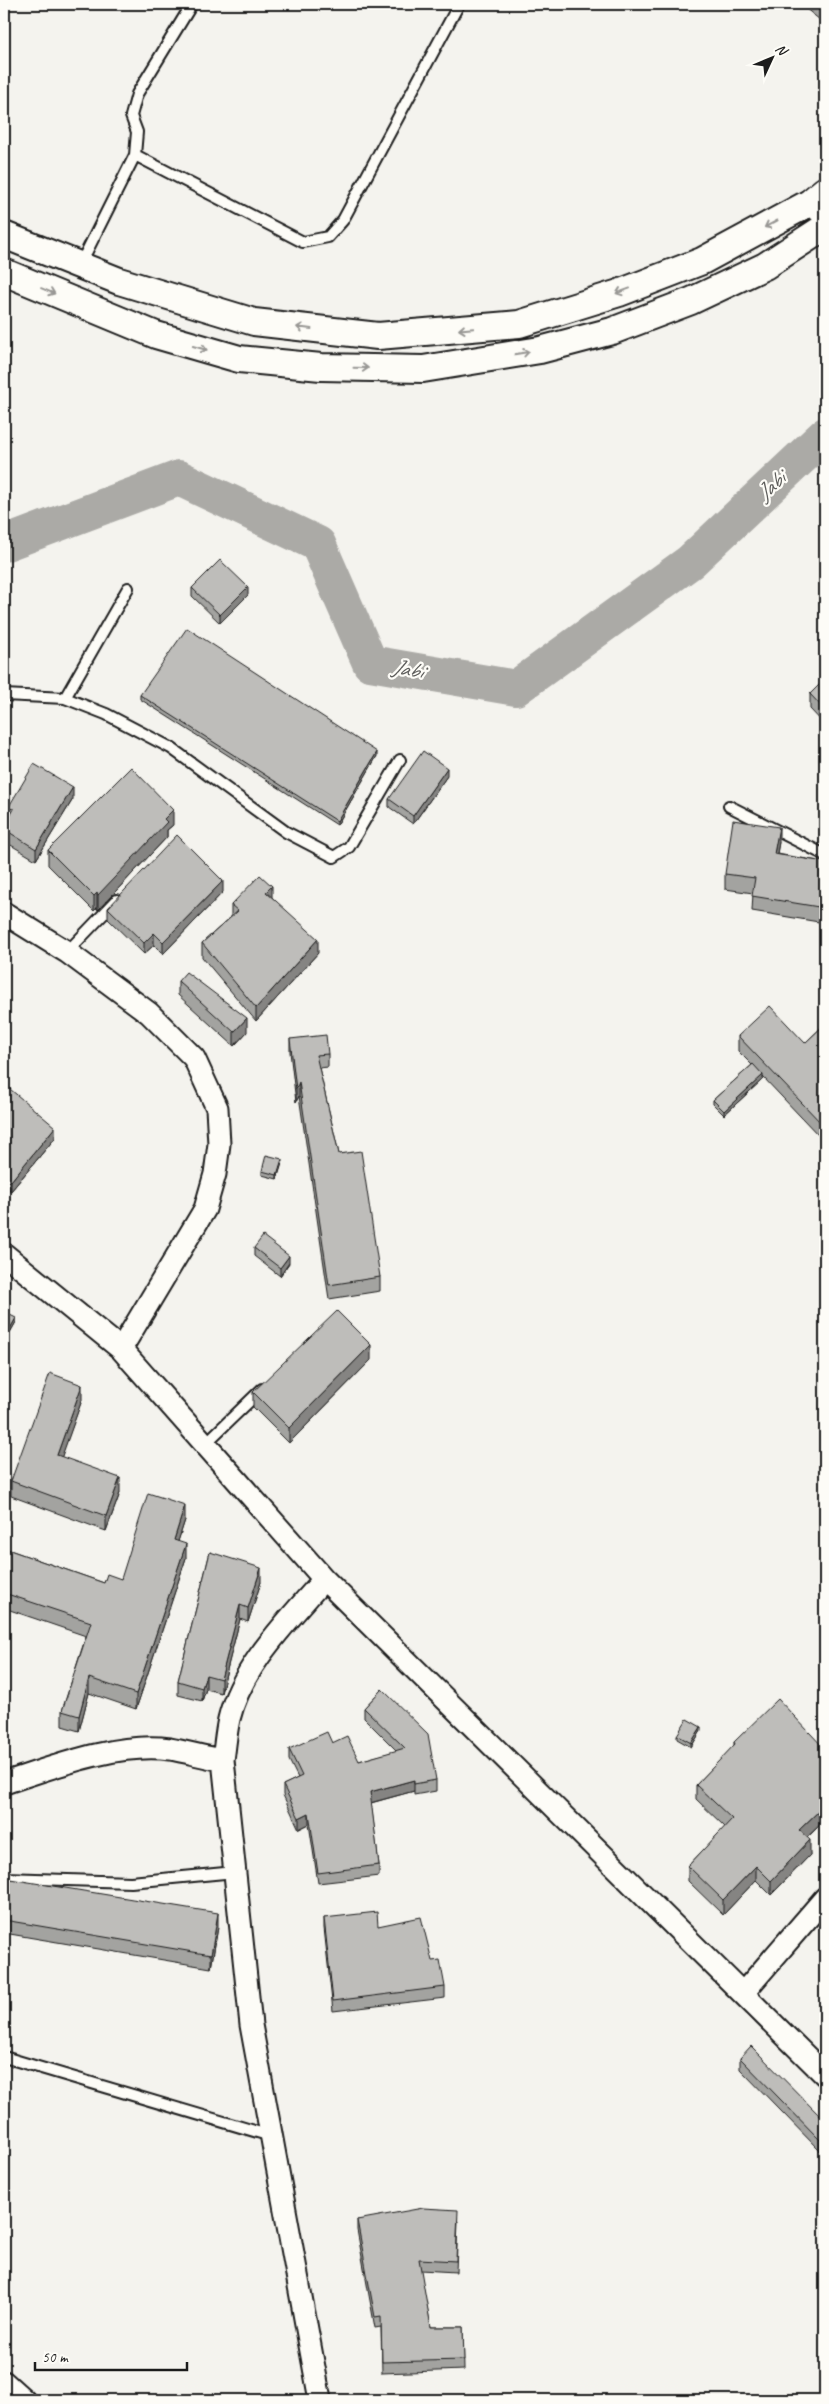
<svg xmlns="http://www.w3.org/2000/svg" width="829" height="2404" viewBox="0 0 829 2404" font-family="Caveat,sans-serif">
  <style>
    .lines { fill: none; stroke-linecap: round; stroke-linejoin: round }
    .river { stroke: #abaaa6; stroke-width: 36 }
    .service-casing { stroke: #1c1c1c; stroke-width: 14 }
    .minor-casing { stroke: #1c1c1c; stroke-width: 25 }
    .tertiary-casing { stroke: #1c1c1c; stroke-width: 30 }
    .secondary-casing { stroke: #1c1c1c; stroke-width: 31 }
    .service { stroke: #fdfcf7; stroke-width: 10 }
    .minor { stroke: #fdfcf7; stroke-width: 21 }
    .tertiary { stroke: #fdfcf7; stroke-width: 26 }
    .secondary { stroke: #fdfcf7; stroke-width: 28 }
    .wall { fill: #a3a3a0; stroke: #1c1c1c }
    .shaded-wall { fill: #858482; stroke: #1c1c1c }
    .building { fill: #bebdba; stroke: #1c1c1c }
    .oneway { stroke: #989794 }
    .labels { text-anchor: middle; dominant-baseline: central; stroke-width: 4.5; stroke-linejoin: round; paint-order: stroke }
    .water-label { font-size: 22px; font-style: italic; fill: #5c5c5a; stroke: #fdfcf7 }
  </style>
  <rect width="100%" height="100%" fill="#f4f3ee"/>
  <filter id="ink" filterUnits="userSpaceOnUse"><feTurbulence type="fractalNoise" baseFrequency=".02" numOctaves="2"/><feDisplacementMap in="SourceGraphic" scale="10" xChannelSelector="R" yChannelSelector="G"/><feConvolveMatrix kernelMatrix="1 2 1 2 8 2 1 2 1" color-interpolation-filters="sRGB"/></filter>
  <g filter="url(#ink)">
    <g class="lines">
      <path class="river" d="M 4,544 L 179,478 L 318,544 L 370,663 L 516,688 L 690,562 L 825,435"/>
      <defs>
        <path id="service" d="M 135,155 L 303,242 L 328,237 L 343,220 L 459,4
          M 80,265 L 135,155 L 137,132 L 131,116 L 137,94 L 192,4
          M 4,695 L 65,698 L 106,714 L 171,748 L 286,832 L 334,857 L 349,847 L 400,760
          M 65,698 L 128,588
          M 729,806 L 825,855
          M 67,952 L 117,900
          M 204,1445 L 262,1389
          M 4,1878 L 131,1882 L 235,1872
          M 4,2057 L 271,2136"/>
        <path id="minor" d="M 4,913 L 67,952 L 149,1013 L 194,1058 L 217,1108 L 219,1144 L 215,1174 L 205,1209 L 121,1349
          M 4,1254 L 121,1349 L 324,1579 L 825,2075
          M 4,1783 C 54,1767 117,1742 170,1749 C 187,1752 205,1757 223,1760
          M 743,1993 L 825,1898
          M 4,2382 L 24,2400
          M 320,2400 L 251,2025 L 223,1760 C 225,1747 226,1732 229,1719 C 242,1665 289,1620 324,1579"/>
        <path id="tertiary" d="M 4,235 L 119,281 L 254,322 L 378,336 L 519,324 L 619,293 L 702,261 L 813,201
          M 4,272 L 156,335 L 239,359 L 321,367 L 423,369 L 540,350 L 612,331 L 691,301 L 765,266 L 825,227"/>
        <path id="secondary" d="M 825,191 L 813,201 L 825,212"/>
      </defs>
      <use href="#service" class="service-casing"/>
      <use href="#minor" class="minor-casing"/>
      <use href="#tertiary" class="tertiary-casing"/>
      <use href="#secondary" class="secondary-casing"/>
      <use href="#service" class="service"/>
      <use href="#minor" class="minor"/>
      <use href="#tertiary" class="tertiary"/>
      <use href="#secondary" class="secondary"/>
    </g>
    <path class="wall" d="M 800,4 L 825,4 L 825,24 Z
      M 192,588 L 248,595 L 220,623 L 192,596 Z
      M 825,679 L 825,725 L 810,709 L 810,694 Z
      M 140,695 L 377,756 L 337,825 L 140,699 Z
      M 447,776 L 413,824 L 389,807 L 389,799 Z
      M 73,799 L 36,860 L 4,841 L 4,827 L 8,819 L 8,808 Z
      M 173,825 L 167,830 L 167,837 L 98,910 L 97,908 L 94,911 L 48,865 L 48,850 Z
      M 779,842 L 777,854 L 825,862 L 825,923 L 752,911 L 753,893 L 725,889 L 725,874 Z
      M 223,892 L 163,954 L 154,945 L 144,954 L 108,919 L 108,908 Z
      M 272,897 L 318,953 L 256,1021 L 202,957 L 202,943 L 231,917 L 231,905 Z
      M 178,981 L 247,1032 L 234,1046 L 178,995 Z
      M 825,1024 L 825,1149 L 820,1143 L 820,1137 L 763,1077 L 763,1079 L 724,1115 L 713,1104 L 713,1100 L 752,1065 L 738,1051 L 738,1036 L 805,1043 Z
      M 290,1039 L 328,1054 L 328,1067 L 319,1068 L 339,1154 L 380,1277 L 380,1291 L 329,1299 L 299,1096 L 296,1102 L 290,1052 Z
      M 4,1084 L 55,1138 L 11,1191 L 4,1186 Z
      M 282,1163 L 277,1179 L 262,1175 L 262,1171 Z
      M 254,1248 L 289,1263 L 280,1276 L 254,1256 Z
      M 4,1312 L 16,1322 L 8,1336 L 4,1334 Z
      M 371,1360 L 289,1443 L 253,1407 L 253,1392 Z
      M 82,1400 L 61,1457 L 120,1493 L 106,1531 L 11,1496 L 11,1481 Z
      M 185,1520 L 178,1541 L 186,1558 L 136,1709 L 89,1693 L 79,1731 L 62,1726 L 62,1711 L 86,1636 L 4,1608 L 4,1548 L 104,1583 L 121,1579 Z
      M 210,1552 L 261,1582 L 248,1622 L 240,1619 L 221,1693 L 206,1689 L 202,1701 L 178,1695 L 178,1681 Z
      M 382,1689 L 436,1780 L 436,1791 L 414,1795 L 414,1791 L 371,1803 L 379,1865 L 379,1876 L 318,1883 L 309,1824 L 299,1829 L 283,1795 L 283,1785 L 298,1778 L 289,1760 L 289,1749 L 332,1743 L 359,1761 L 397,1751 L 364,1718 L 364,1708 Z
      M 701,1731 L 691,1747 L 677,1739 L 677,1735 Z
      M 734,1742 L 825,1749 L 825,1820 L 807,1838 L 810,1855 L 771,1895 L 756,1880 L 723,1915 L 688,1881 L 688,1866 L 725,1827 L 696,1799 L 696,1785 L 734,1746 Z
      M 4,1878 L 218,1927 L 211,1968 L 4,1933 Z
      M 324,1918 L 378,1926 L 445,1987 L 445,1998 L 333,2011 L 324,1928 Z
      M 740,2058 L 825,2121 L 825,2146 L 820,2151 L 740,2069 Z
      M 357,2220 L 458,2221 L 456,2272 L 420,2270 L 431,2327 L 463,2327 L 464,2370 L 382,2373 L 381,2327 L 375,2328 L 357,2230 Z"/>
    <path class="shaded-wall" d="M 248,587 L 248,595 L 220,623 L 220,615 Z
      M 377,752 L 377,756 L 337,825 L 337,821 Z
      M 447,768 L 447,776 L 413,824 L 413,816 Z
      M 73,787 L 73,799 L 36,860 L 36,849 Z
      M 173,810 L 173,825 L 167,830 L 167,837 L 98,910 L 98,895 L 164,819 Z
      M 779,827 L 779,842 L 774,869 L 774,854 Z
      M 223,881 L 223,892 L 163,954 L 163,942 Z
      M 272,886 L 272,899 L 266,892 Z
      M 97,893 L 97,908 L 94,911 L 94,896 Z
      M 154,933 L 154,945 L 144,954 L 144,943 Z
      M 318,939 L 318,953 L 256,1021 L 256,1008 Z
      M 247,1018 L 247,1032 L 234,1046 L 234,1032 Z
      M 763,1075 L 763,1079 L 724,1115 L 724,1111 Z
      M 299,1082 L 299,1096 L 296,1102 L 296,1089 Z
      M 55,1127 L 55,1138 L 11,1191 L 11,1181 Z
      M 282,1159 L 282,1163 L 277,1179 L 277,1175 Z
      M 289,1256 L 289,1263 L 280,1276 L 280,1268 Z
      M 16,1318 L 16,1322 L 8,1336 L 8,1332 Z
      M 371,1345 L 371,1360 L 289,1443 L 289,1428 Z
      M 82,1385 L 82,1400 L 57,1470 L 57,1455 Z
      M 120,1478 L 120,1493 L 106,1531 L 106,1516 Z
      M 185,1505 L 185,1520 L 174,1554 L 174,1540 Z
      M 186,1544 L 186,1558 L 136,1709 L 136,1694 Z
      M 261,1568 L 261,1582 L 248,1622 L 248,1608 Z
      M 240,1605 L 240,1619 L 221,1693 L 221,1679 Z
      M 206,1675 L 206,1689 L 202,1701 L 202,1688 Z
      M 89,1678 L 89,1693 L 79,1731 L 79,1716 Z
      M 701,1727 L 701,1731 L 691,1747 L 691,1743 Z
      M 414,1780 L 414,1791 L 370,1803 L 370,1792 Z
      M 825,1805 L 825,1820 L 799,1845 L 799,1830 Z
      M 309,1813 L 309,1824 L 299,1829 L 299,1818 Z
      M 810,1840 L 810,1855 L 771,1895 L 771,1881 Z
      M 756,1866 L 756,1880 L 723,1915 L 723,1900 Z
      M 218,1913 L 218,1927 L 211,1968 L 211,1955 Z
      M 825,2134 L 825,2146 L 820,2151 L 820,2140 Z"/>
    <path class="building" d="M 818,4 L 825,4 L 825,9 Z
      M 220,560 L 248,587 L 220,615 L 192,588 Z
      M 187,628 L 377,752 L 337,821 L 140,695 Z
      M 825,679 L 825,710 L 810,694 Z
      M 423,751 L 447,768 L 413,816 L 389,799 Z
      M 34,764 L 73,787 L 36,849 L 4,829 L 4,827 L 14,809 L 8,808 Z
      M 131,767 L 173,810 L 164,819 L 167,822 L 98,895 L 97,893 L 94,896 L 48,850 Z
      M 733,820 L 779,827 L 774,854 L 825,862 L 825,908 L 752,896 L 755,878 L 725,874 Z
      M 177,835 L 223,881 L 163,942 L 154,933 L 144,943 L 108,908 Z
      M 260,875 L 272,886 L 266,892 L 318,939 L 256,1008 L 202,943 L 238,911 L 231,905 Z
      M 186,972 L 247,1018 L 234,1032 L 178,981 Z
      M 770,1006 L 805,1043 L 825,1024 L 825,1134 L 820,1128 L 823,1125 L 738,1036 Z
      M 326,1035 L 328,1054 L 316,1055 L 339,1154 L 361,1151 L 380,1277 L 329,1285 L 299,1082 L 296,1089 L 290,1039 Z
      M 753,1064 L 763,1075 L 724,1111 L 713,1100 Z
      M 4,1084 L 55,1127 L 11,1181 L 4,1175 Z
      M 266,1155 L 282,1159 L 277,1175 L 262,1171 Z
      M 263,1236 L 289,1256 L 280,1268 L 254,1248 Z
      M 337,1311 L 371,1345 L 289,1428 L 253,1392 Z
      M 4,1312 L 16,1318 L 8,1332 L 4,1330 Z
      M 50,1373 L 82,1385 L 57,1455 L 120,1478 L 106,1516 L 11,1481 Z
      M 148,1493 L 185,1505 L 174,1540 L 186,1544 L 136,1694 L 89,1678 L 79,1716 L 62,1711 L 91,1622 L 4,1593 L 4,1548 L 104,1583 L 107,1574 L 121,1579 Z
      M 210,1552 L 261,1568 L 248,1608 L 240,1605 L 221,1679 L 206,1675 L 202,1688 L 178,1681 Z
      M 382,1689 L 428,1734 L 436,1780 L 414,1784 L 414,1780 L 370,1792 L 379,1865 L 318,1873 L 309,1813 L 299,1818 L 283,1785 L 302,1776 L 289,1749 L 327,1732 L 332,1743 L 347,1736 L 359,1761 L 405,1748 L 364,1708 Z
      M 778,1699 L 825,1749 L 825,1805 L 799,1830 L 810,1840 L 771,1881 L 756,1866 L 723,1900 L 688,1866 L 732,1819 L 696,1785 L 735,1744 L 734,1742 Z
      M 687,1719 L 701,1727 L 691,1743 L 677,1735 Z
      M 4,1878 L 218,1913 L 211,1955 L 4,1920 Z
      M 377,1912 L 378,1926 L 421,1917 L 432,1961 L 440,1960 L 445,1987 L 333,2001 L 324,1918 Z
      M 751,2046 L 825,2121 L 825,2134 L 820,2140 L 740,2058 Z
      M 423,2208 L 458,2210 L 456,2261 L 419,2259 L 431,2327 L 463,2327 L 464,2360 L 382,2362 L 381,2316 L 375,2317 L 357,2220 Z"/>
    <defs><path id="oneway-shaft" d="M-6 0H5M1.5-3L5.5 0L1.5 3" fill="none" stroke-width="1.6" stroke-linecap="round" stroke-linejoin="round" transform="scale(1.25)"/></defs>
    <g class="oneway">
      <use href="#oneway-shaft" transform="translate(771 224) rotate(152)"/>
      <use href="#oneway-shaft" transform="translate(48 291) rotate(22)"/>
      <use href="#oneway-shaft" transform="translate(623 291) rotate(160)"/>
      <use href="#oneway-shaft" transform="translate(304 328) rotate(-173)"/>
      <use href="#oneway-shaft" transform="translate(466 329) rotate(175)"/>
      <use href="#oneway-shaft" transform="translate(200 348) rotate(16)"/>
      <use href="#oneway-shaft" transform="translate(522 353) rotate(-9)"/>
      <use href="#oneway-shaft" transform="translate(361 368) rotate(1)"/>
    </g>
  </g>
  <g class="labels">
    <g class="water-label">
      <text transform="translate(771 486) rotate(-43)">Jabi</text>
      <text transform="translate(408 669) rotate(10)">Jabi</text>
    </g>
  </g>
  <rect width="829" height="2404" fill="none" stroke="#fdfcf7" stroke-width="20"/>
  <rect x="10" y="10" width="809" height="2384" fill="none" stroke="#1c1c1c" stroke-width="2" filter="url(#ink)"/>
  <g transform="translate(772 58) rotate(46)" stroke="#fdfcf7" stroke-width="4" paint-order="stroke">
  <path d="M0-4L9 19L0 12L-9 19Z" fill="#1c1c1c"/>
  <text y="-8" font-size="14" font-weight="bold" text-anchor="middle" fill="#1c1c1c">N</text>
  </g>
  <path d="M35 2362v8h152v-8" fill="none" stroke="#1c1c1c" stroke-width="2.5"/>
  <text x="42" y="2362" font-size="15" fill="#1c1c1c" stroke="#fdfcf7" stroke-width="4" paint-order="stroke">50 m</text>
</svg>
